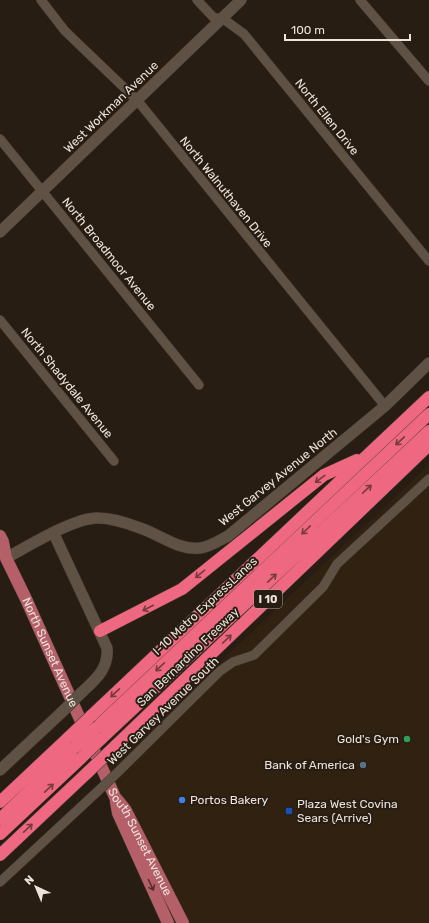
<svg xmlns="http://www.w3.org/2000/svg" width="429" height="923" viewBox="0 0 429 923" font-family="Rubik,sans-serif">
  <style>
    .built { fill: #312111 }
    .lines { fill: none; stroke-linecap: round; stroke-linejoin: round }
    .minor-casing { stroke: #403731; stroke-width: 10 }
    .tertiary-casing { stroke: #403731; stroke-width: 12 }
    .primary-casing { stroke: #403731; stroke-width: 13 }
    .motorway-casing { stroke: #403731; stroke-width: 13 }
    .minor { stroke: #5f5245; stroke-width: 9 }
    .tertiary { stroke: #5f5245; stroke-width: 11 }
    .primary { stroke: #b55f69; stroke-width: 12 }
    .motorway { stroke: #ee6881; stroke-width: 12 }
    .minor-bridge-casing { stroke: #403731; stroke-width: 10; stroke-linecap: butt }
    .tertiary-bridge-casing { stroke: #403731; stroke-width: 12; stroke-linecap: butt }
    .motorway-bridge-casing { stroke: #403731; stroke-width: 13; stroke-linecap: butt }
    .minor-bridge { stroke: #5f5245; stroke-width: 9 }
    .tertiary-bridge { stroke: #5f5245; stroke-width: 11 }
    .motorway-bridge { stroke: #ee6881; stroke-width: 12 }
    .oneway { stroke: #773b3e }
    .oneway2 { stroke: #52312c }
    .leisure-dot { fill: #2e9e5b; stroke: #281d12; stroke-width: 1.5 }
    .service-dot { fill: #5c6f8a; stroke: #281d12; stroke-width: 1.5 }
    .shop-dot { fill: #3f7fe0; stroke: #281d12; stroke-width: 1.5 }
    .transit-dot { fill: #1a4fb4; stroke: #281d12; stroke-width: 1.5 }
    .labels { text-anchor: middle; dominant-baseline: central; stroke-width: 4; stroke-linejoin: round; paint-order: stroke }
    .shield { fill: #281d12; stroke: #b0a89f; stroke-width: 1 }
    .shield-label { font-size: 11px; font-weight: bold; fill: #ebe3dc }
    .street-label { font-size: 12px; fill: #ebe3dc; stroke: #281d12 }
    .poi-label { font-size: 12px; fill: #ebe3dc; stroke: #281d12; text-anchor: end }
  </style>
  <rect width="100%" height="100%" fill="#281d12"/>
  <path class="built" d="M 429,465 L 429,923 L 183,923 L 104,771 Z"/>
  <g class="lines">
    <defs>
      <path id="minor" d="M 41,0 L 65,31 L 137,100 L 385,406
        M 197,0 L 214,18 L 222,18 L 244,34 L 429,261
        M 360,0 L 429,81
        M 0,139 L 199,385
        M 0,320 L 114,461
        M 118,772 L 220,671 L 233,662 L 254,655 L 323,587 L 337,564 L 429,479
        M 0,882 L 98,791"/>
      <path id="tertiary" d="M 0,232 L 241,0
        M 54,534 L 107,648 C 109,669 95,680 81,693
        M 6,558 C 27,547 75,517 98,518 C 112,518 127,523 140,528 C 159,534 179,551 200,548 C 210,547 220,540 228,536 L 385,406 L 429,363
        M 0,770 L 62,712"/>
      <g id="primary">
        <path id="s1" d="M 0,536 L 3,542 L 6,558 L 26,599 L 115,797 L 125,809 L 183,923"/>
        <path d="M 116,802 L 118,813 L 168,923"/>
      </g>
      <path id="motorway" d="M 100,631 L 182,589 L 324,475 L 357,460
        M 91,716 L 429,397
        M 96,728 L 429,414
        M 101,739 L 429,431
        M 108,753 L 429,445
        M 0,802 L 70,736
        M 0,819 L 75,747
        M 0,834 L 81,758
        M 0,855 L 88,772"/>
    </defs>
    <use href="#minor" class="minor-casing"/>
    <use href="#tertiary" class="tertiary-casing"/>
    <use href="#primary" class="primary-casing"/>
    <use href="#motorway" class="motorway-casing"/>
    <use href="#minor" class="minor"/>
    <use href="#tertiary" class="tertiary"/>
    <use href="#primary" class="primary"/>
    <use href="#motorway" class="motorway"/>
    <defs>
      <path id="minor-bridge" d="M 98,791 L 118,772"/>
      <path id="tertiary-bridge" d="M 62,712 L 81,693"/>
      <path id="motorway-bridge" d="M 70,736 L 91,716
        M 75,747 L 96,728
        M 81,758 L 101,739
        M 88,772 L 108,753"/>
    </defs>
    <use href="#minor-bridge" class="minor-bridge-casing"/>
    <use href="#tertiary-bridge" class="tertiary-bridge-casing"/>
    <use href="#motorway-bridge" class="motorway-bridge-casing"/>
    <use href="#minor-bridge" class="minor-bridge"/>
    <use href="#tertiary-bridge" class="tertiary-bridge"/>
    <use href="#motorway-bridge" class="motorway-bridge"/>
  </g>
  <defs><path id="oneway-shaft" d="M-6 0H5M1.5-3L5.5 0L1.5 3" fill="none" stroke-width="1.6" stroke-linecap="round" stroke-linejoin="round"/></defs>
  <g class="oneway">
    <use href="#oneway-shaft" transform="translate(400 441) rotate(137)"/>
    <use href="#oneway-shaft" transform="translate(320 479) rotate(143)"/>
    <use href="#oneway-shaft" transform="translate(367 489) rotate(-43)"/>
    <use href="#oneway-shaft" transform="translate(306 530) rotate(136)"/>
    <use href="#oneway-shaft" transform="translate(200 574) rotate(140)"/>
    <use href="#oneway-shaft" transform="translate(272 578) rotate(-43)"/>
    <use href="#oneway-shaft" transform="translate(148 608) rotate(153)"/>
    <use href="#oneway-shaft" transform="translate(227 639) rotate(-44)"/>
    <use href="#oneway-shaft" transform="translate(160 667) rotate(137)"/>
    <use href="#oneway-shaft" transform="translate(115 693) rotate(137)"/>
    <use href="#oneway-shaft" transform="translate(49 788) rotate(-43)"/>
    <use href="#oneway-shaft" transform="translate(28 828) rotate(-43)"/>
  </g>
  <use class="oneway2" href="#oneway-shaft" transform="translate(151 885) rotate(65)"/>
  <circle class="leisure-dot" cx="407" cy="739" r="4"/>
  <circle class="service-dot" cx="363" cy="765" r="4"/>
  <circle class="shop-dot" cx="182" cy="800" r="4"/>
  <rect class="transit-dot" x="285" y="807" width="8" height="8" rx="2"/>
  <g class="labels">
    <rect class="shield" x="254" y="590" width="28" height="18" rx="3"/>
    <g class="shield-label">
      <text x="268" y="599">I 10</text>
    </g>
    <g class="street-label">
      <text transform="translate(111 107) rotate(-44)">West Workman Avenue</text>
      <text transform="translate(327 117) rotate(51)">North Ellen Drive</text>
      <text transform="translate(226 192) rotate(51)">North Walnuthaven Drive</text>
      <text transform="translate(109 254) rotate(51)">North Broadmoor Avenue</text>
      <text transform="translate(67 383) rotate(51)">North Shadydale Avenue</text>
      <text transform="translate(278 477) rotate(-39)">West Garvey Avenue North</text>
      <text transform="translate(205 606) rotate(-43)">I-10 Metro ExpressLanes</text>
      <text stroke="none"><textPath href="#s1" startOffset="127">North Sunset Avenue</textPath></text>
      <text transform="translate(188 657) rotate(-44)">San Bernardino Freeway</text>
      <text transform="translate(163 711) rotate(-44)">West Garvey Avenue South</text>
      <text stroke="none"><textPath href="#s1" startOffset="337">South Sunset Avenue</textPath></text>
    </g>
    <g class="poi-label">
      <text x="399" y="739">Gold's Gym</text>
      <text x="355" y="765">Bank of America</text>
      <text x="190" y="800" text-anchor="start">Portos Bakery</text>
      <text x="297" y="804" text-anchor="start">Plaza West Covina<tspan x="297" dy="14">Sears (Arrive)</tspan></text>
    </g>
  </g>
  <g transform="translate(36 887) rotate(316)" stroke="#281d12" stroke-width="3" paint-order="stroke">
  <path d="M0-3L7 15L0 10L-7 15Z" fill="#ebe3dc"/>
  <text y="-6" font-size="11" font-weight="bold" text-anchor="middle" fill="#ebe3dc">N</text>
  </g>
  <path d="M285 34v6h125v-6" fill="none" stroke="#ebe3dc" stroke-width="2"/>
  <text x="291" y="34" font-size="12" fill="#ebe3dc" stroke="#281d12" stroke-width="3" paint-order="stroke">100 m</text>
</svg>
